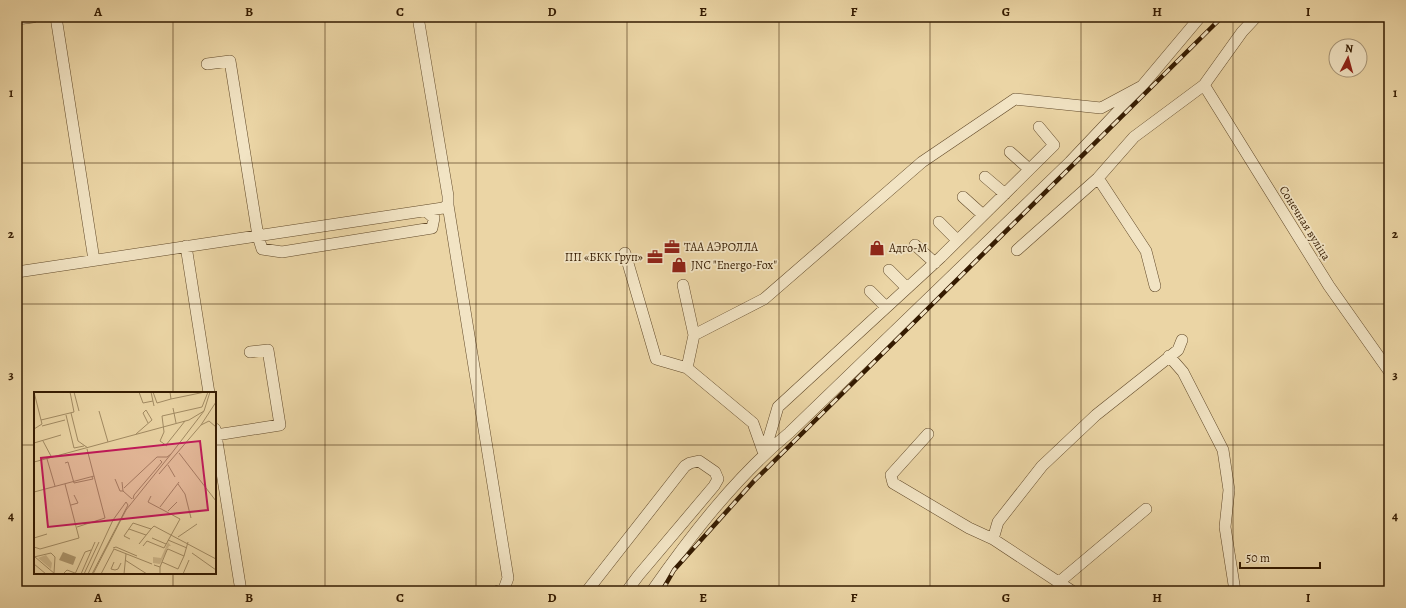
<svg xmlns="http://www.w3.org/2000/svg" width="1406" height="608" viewBox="0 0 1406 608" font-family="Alegreya,serif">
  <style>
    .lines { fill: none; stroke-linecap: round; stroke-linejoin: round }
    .minor-casing { stroke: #624a2a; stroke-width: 12 }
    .minor { stroke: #f2e4c4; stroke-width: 11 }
    .rail-casing { stroke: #351b01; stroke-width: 4.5 }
    .rail { stroke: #f2e4c4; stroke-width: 3; stroke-dasharray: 9; stroke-linecap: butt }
    .grid { fill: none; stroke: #351b01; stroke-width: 1; stroke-opacity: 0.55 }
    .labels { text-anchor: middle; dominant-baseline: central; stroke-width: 3.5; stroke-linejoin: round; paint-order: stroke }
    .street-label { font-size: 12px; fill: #351b01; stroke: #f2e4c4 }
    .poi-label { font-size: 12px; fill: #351b01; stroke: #f2e4c4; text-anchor: start }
    .inset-road { fill: none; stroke: #a28b63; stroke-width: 1 }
    .view { fill: #c2185b; fill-opacity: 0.15; stroke: #c2185b; stroke-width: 2 }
    .inset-edge { fill: none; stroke: #351b01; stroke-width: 2 }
    .neatline { fill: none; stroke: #351b01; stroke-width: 1.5 }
    .grid-label { font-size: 13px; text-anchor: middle; font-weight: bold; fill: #351b01 }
  </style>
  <rect width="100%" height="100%" fill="#ebd5a5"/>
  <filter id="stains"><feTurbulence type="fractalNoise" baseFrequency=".005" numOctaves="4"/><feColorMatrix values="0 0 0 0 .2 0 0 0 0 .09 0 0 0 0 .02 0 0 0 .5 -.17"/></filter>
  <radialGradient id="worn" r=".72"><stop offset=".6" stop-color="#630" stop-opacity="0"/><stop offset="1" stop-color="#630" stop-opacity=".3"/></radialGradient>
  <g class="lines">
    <defs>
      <path id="minor" d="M 56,17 L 94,260
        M 17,19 L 33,17
        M 207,64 L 230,61 L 258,236 L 262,249 L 282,252 L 432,228 L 434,218 L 426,211
        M 1204,85 L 1329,286 L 1389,371
        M 1010,152 L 1029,169
        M 985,177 L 1005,194
        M 1098,178 L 1146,251 L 1155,286
        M 963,197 L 983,215
        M 448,205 L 508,578 L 504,589 L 498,591
        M 939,222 L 957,240
        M 915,245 L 935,263
        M 186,246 L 209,393
        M 1017,250 L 1098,178 L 1134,137 L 1204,85 L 1242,32 L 1256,17
        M 625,253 L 656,359 L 687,368
        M 889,270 L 907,288
        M 17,272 L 443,208 L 448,205 L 448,196 L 418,17
        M 683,285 L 694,335 L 687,368 L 753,423 L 764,454
        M 870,291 L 886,307
        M 694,335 L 764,299 L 922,162 L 1015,99 L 1101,108 L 1142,86 L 1200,17
        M 1169,356 L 1183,372 L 1223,450 L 1229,490 L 1225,527 L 1235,591
        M 215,429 L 241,591
        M 928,434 L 891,475 L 893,483 L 969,528 L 993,539 L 1072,591
        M 216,435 L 280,425 L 268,350 L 250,352
        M 764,454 L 778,407 L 941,257 L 1054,145 L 1039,127
        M 993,539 L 998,522 L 1042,466 L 1096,415 L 1178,350 L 1182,340
        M 1058,583 L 1146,509
        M 587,591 L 685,466 L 690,463 L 699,461 L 715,472 L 718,479 L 714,486 L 638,576 L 627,591
        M 652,591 C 691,535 736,477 789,433 L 1070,162 L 1142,86"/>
    </defs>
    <use href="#minor" class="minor-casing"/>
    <use href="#minor" class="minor"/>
    <defs>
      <path id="rail" d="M 662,591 L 674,570 L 754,481 L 1222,17"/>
    </defs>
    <use href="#rail" class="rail-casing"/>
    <use href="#rail" class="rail"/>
  </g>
  <path class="grid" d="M 173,17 L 173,393M 325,17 L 325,591M 476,17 L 476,591M 627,17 L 627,591M 779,17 L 779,591M 930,17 L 930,591M 1081,17 L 1081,591M 1233,17 L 1233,591M 17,163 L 1389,163M 17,304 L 1389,304M 17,445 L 35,445M 215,445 L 1389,445M 173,573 L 173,591"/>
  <defs>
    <symbol id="office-bare" viewBox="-9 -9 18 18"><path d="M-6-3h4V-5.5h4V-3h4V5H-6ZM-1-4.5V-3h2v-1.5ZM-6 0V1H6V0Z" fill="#8f2418" stroke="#f2e4c4" stroke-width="2.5" paint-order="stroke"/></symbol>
    <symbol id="shop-bare" viewBox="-9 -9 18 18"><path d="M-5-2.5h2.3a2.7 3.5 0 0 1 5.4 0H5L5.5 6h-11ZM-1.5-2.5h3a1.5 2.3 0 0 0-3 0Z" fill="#8f2418" stroke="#f2e4c4" stroke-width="2.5" paint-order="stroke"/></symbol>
  </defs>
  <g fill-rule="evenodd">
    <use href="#office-bare" x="661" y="236" width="22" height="22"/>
    <use href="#shop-bare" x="866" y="237" width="22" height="22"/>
    <use href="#office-bare" x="644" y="246" width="22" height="22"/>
    <use href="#shop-bare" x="668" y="254" width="22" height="22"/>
  </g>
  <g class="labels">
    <g class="street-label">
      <text transform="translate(1305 223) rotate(58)">Сонечная вуліца</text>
    </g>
    <g class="poi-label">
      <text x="684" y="247">ТАА АЭРОЛЛА</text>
      <text x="889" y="248">Адго-М</text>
      <text x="643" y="257" text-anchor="end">ПП «БКК Груп»</text>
      <text x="691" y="265">JNC "Energo-Fox"</text>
    </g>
  </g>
  <g transform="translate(34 392)">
    <rect width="182" height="182" fill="#ebd5a5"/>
    <path d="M 134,150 L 137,154 L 135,154 L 126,172 L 119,171 L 119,165 L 127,166 ZM 12,163 L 18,171 L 17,177 L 4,166 Z" fill="#ccb589"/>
    <path d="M 29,160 L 42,165 L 39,173 L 25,168 Z" fill="#ad966d"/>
    <path class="inset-road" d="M 40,0 L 45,19M 105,0 L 109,11 L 119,9M 117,0 L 120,14M 119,0 L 123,11 L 137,7 L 136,0M 137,7 L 171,0M 139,16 L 142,31M 65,19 L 74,50M 37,21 L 44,49 L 54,56M 32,23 L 40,56 L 50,54M 7,28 L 40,20 L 36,0M 167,33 L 182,10M 8,34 L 31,28M 0,37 L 8,32 L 0,0M 102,42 L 118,28 L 112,18 L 109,21 L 114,31M 9,49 L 18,66M 0,51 L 27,43M 132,53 L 151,29M 133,54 L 126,49 L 130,40 L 128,24 L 168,15 L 174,0M 145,61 L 182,109M 13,67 L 21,94M 0,70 L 155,28 L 170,19M 31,71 L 34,70 L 40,91 L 59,87 L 58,85M 134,73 L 141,85M 125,82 L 167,33 L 175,29 L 182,35M 81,87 L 86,99 L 89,99M 88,90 L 89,99 L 98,107M 144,92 L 151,102 L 157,126M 90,96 L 123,65 L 133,65 L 137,62 L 170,19 L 176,0M 0,100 L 60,84 L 53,57M 99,107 L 100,103 L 128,70 L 126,68M 37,113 L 44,111 L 40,103M 126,115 L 145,90M 134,119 L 143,110M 43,135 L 71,126 L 60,84M 95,137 L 112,143M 144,145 L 163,132M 0,146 L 13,142M 118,146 L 132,152M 96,147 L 90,144 L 99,131 L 117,137 L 120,134 L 182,167M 134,148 L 153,156M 105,152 L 117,137M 109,154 L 113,149 L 130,156 L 146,127 L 114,110 L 117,104M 0,155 L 6,157 L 45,146 L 31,92M 79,156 L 82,155 L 103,164M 158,161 L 182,178M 150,164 L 154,150M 0,165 L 17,161 L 21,165 L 20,181M 1,165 L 21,182M 91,168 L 113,182M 80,170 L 77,177 L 81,178 L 84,177 L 87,171M 0,172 L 12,182M 120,173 L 126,175 L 126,182M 126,175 L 128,170 L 133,158 L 134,157 L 150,164 L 144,177 L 128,170M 29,182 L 33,178 L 41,181M 41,182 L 51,160 L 57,158M 47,182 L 61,150M 50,182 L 65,150M 54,182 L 79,128 L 92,110 L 94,113 L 58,182M 59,182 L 92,118 L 137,62M 67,182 L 80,157 L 118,172M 90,182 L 92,162M 149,182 L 155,168"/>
    <path class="view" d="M 166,49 L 174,118 L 14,135 L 7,66 Z"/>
    <rect width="182" height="182" class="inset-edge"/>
  </g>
  <rect width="1406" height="608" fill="none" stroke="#ebd5a5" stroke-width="44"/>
  <g transform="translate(1348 58) rotate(6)"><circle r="19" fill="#f2e4c4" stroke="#a69476"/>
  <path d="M0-3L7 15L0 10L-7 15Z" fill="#8f2418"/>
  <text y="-6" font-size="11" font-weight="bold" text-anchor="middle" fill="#351b01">N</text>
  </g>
  <path d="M1240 562v6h80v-6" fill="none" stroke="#351b01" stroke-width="2"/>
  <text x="1246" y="562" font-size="12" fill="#351b01" stroke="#f2e4c4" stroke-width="3" paint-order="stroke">50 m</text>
  <rect x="22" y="22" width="1362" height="564" class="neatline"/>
  <g class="grid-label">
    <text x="98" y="16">A</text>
    <text x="249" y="16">B</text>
    <text x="400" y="16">C</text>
    <text x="552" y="16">D</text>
    <text x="703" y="16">E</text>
    <text x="854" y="16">F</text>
    <text x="1006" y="16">G</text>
    <text x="1157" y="16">H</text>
    <text x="1308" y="16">I</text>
    <text x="11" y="97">1</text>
    <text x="1395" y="97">1</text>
    <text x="11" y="238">2</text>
    <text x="1395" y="238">2</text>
    <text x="11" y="379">3</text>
    <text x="1395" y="379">3</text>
    <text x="11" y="520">4</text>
    <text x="1395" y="520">4</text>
    <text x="98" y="602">A</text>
    <text x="249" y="602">B</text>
    <text x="400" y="602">C</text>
    <text x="552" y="602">D</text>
    <text x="703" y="602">E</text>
    <text x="854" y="602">F</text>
    <text x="1006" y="602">G</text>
    <text x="1157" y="602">H</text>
    <text x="1308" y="602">I</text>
  </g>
  <rect width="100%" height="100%" filter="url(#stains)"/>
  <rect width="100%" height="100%" fill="url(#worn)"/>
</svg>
